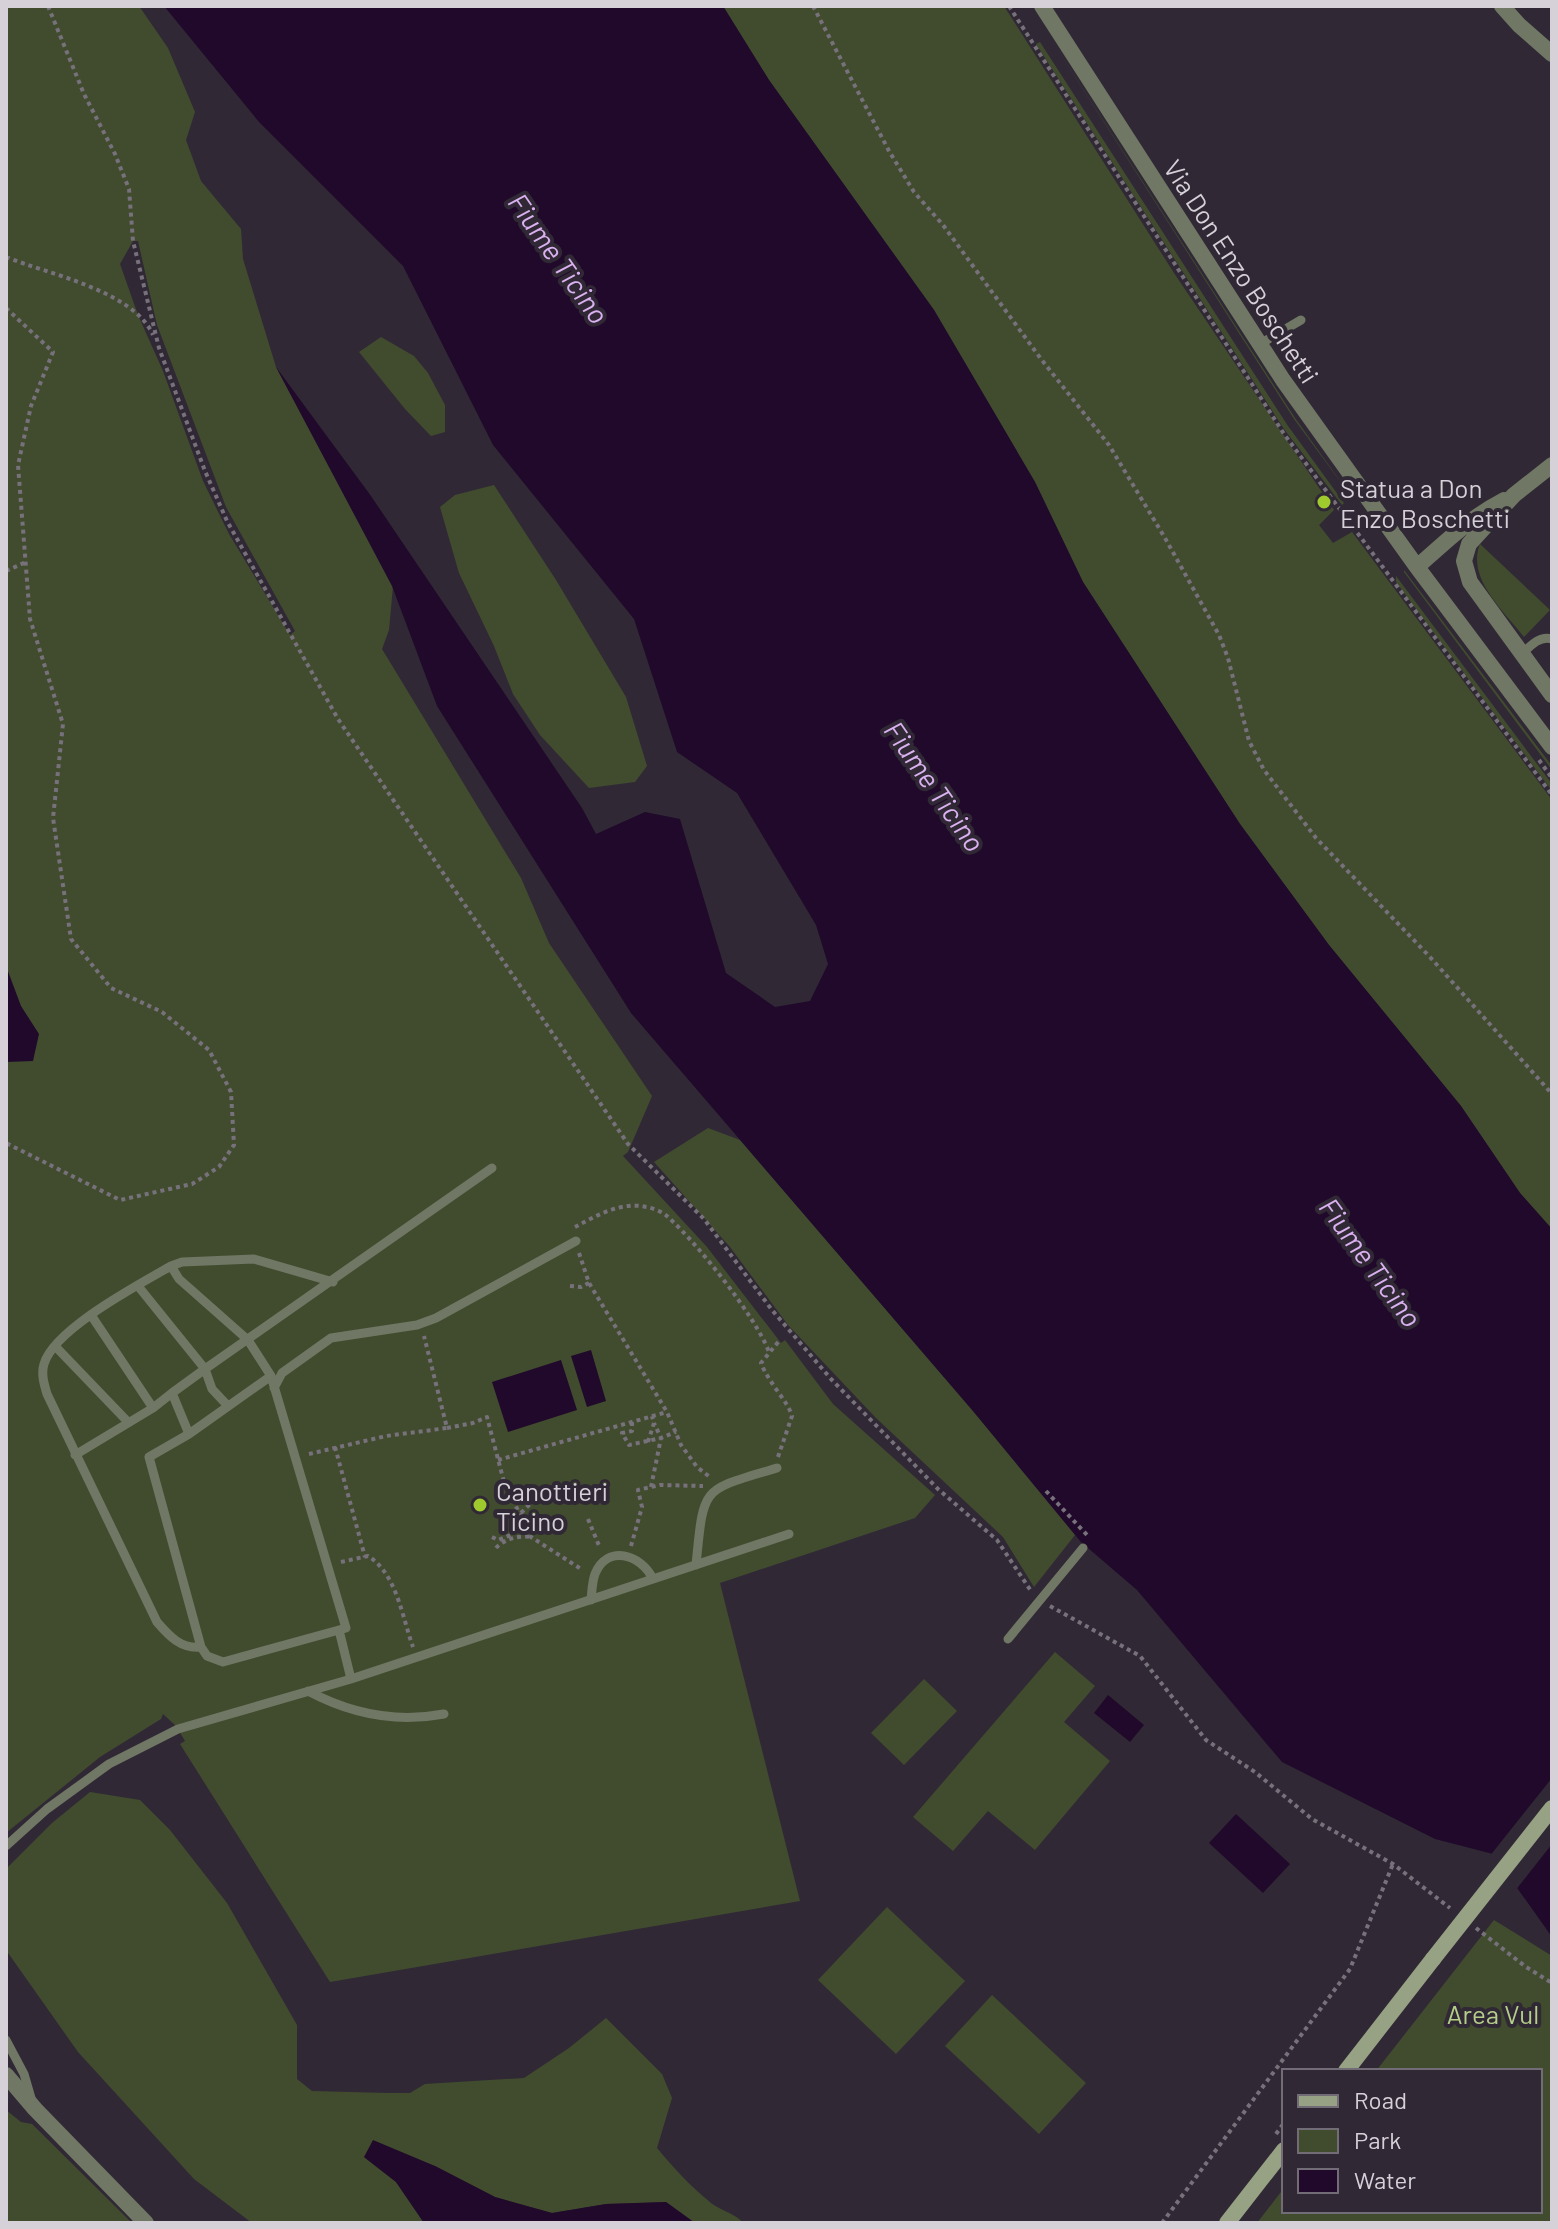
<svg xmlns="http://www.w3.org/2000/svg" width="1558" height="2229" viewBox="0 0 1558 2229" font-family="Barlow,sans-serif">
  <style>
    .green { fill: #414c2f; fill-rule: evenodd }
    .water { fill: #20092a }
    .pier { fill: #302935 }
    .lines { fill: none; stroke-linecap: round; stroke-linejoin: round }
    .path { stroke: #77717b; stroke-width: 4; stroke-dasharray: 4 4; stroke-linecap: butt }
    .service { stroke: #707764; stroke-width: 9 }
    .minor { stroke: #707764; stroke-width: 16 }
    .tertiary { stroke: #707764; stroke-width: 16 }
    .secondary { stroke: #96a283; stroke-width: 16 }
    .secondary-bridge { stroke: #96a283; stroke-width: 16 }
    .poi-dot { fill: #9eca2e; stroke: #302935; stroke-width: 3 }
    .labels { text-anchor: middle; dominant-baseline: central; stroke-width: 8; stroke-linejoin: round; paint-order: stroke }
    .street-label { font-size: 26px; fill: #d6d1d9; stroke: #302935 }
    .poi-label { font-size: 26px; fill: #d6d1d9; stroke: #302935; text-anchor: start }
    .park-label { font-size: 26px; fill: #b5cf89; stroke: #302935 }
    .water-label { font-size: 28px; font-style: italic; fill: #dab1f0; stroke: #302935 }
  </style>
  <rect width="100%" height="100%" fill="#302935"/>
  <path class="green" d="M 6,6 L 139,6 L 168,48 L 195,112 L 186,140 L 201,181 L 241,229 L 243,259 L 276,367 L 393,586 L 389,630 L 382,649 L 521,878 L 549,943 L 652,1096 L 628,1152 L 623,1156 L 707,1247 L 781,1343 L 785,1340 L 833,1404 L 935,1495 L 915,1518 L 720,1583 L 800,1901 L 330,1982 L 180,1744 L 185,1741 L 176,1726 L 163,1714 L 161,1719 L 100,1757 L 6,1833 ZM 133,241 L 138,241 L 157,325 L 226,507 L 295,631 L 290,635 L 229,534 L 203,481 L 163,371 L 138,315 L 120,264 Z
    M 723,6 L 1004,6 L 1174,273 L 1334,510 L 1319,525 L 1333,543 L 1352,532 L 1552,800 L 1552,1229 L 1520,1193 L 1461,1106 L 1329,945 L 1240,824 L 1083,582 L 1035,482 L 934,310 L 769,80 Z
    M 1050,38 L 1295,418 L 1348,492 L 1294,419 Z
    M 1040,42 L 1288,426 L 1344,503 L 1342,505 L 1284,429 L 1036,44 Z
    M 381,337 L 414,356 L 428,373 L 445,405 L 445,432 L 431,436 L 405,409 L 359,352 Z
    M 494,485 L 556,580 L 626,697 L 647,766 L 635,782 L 589,788 L 540,735 L 513,694 L 494,646 L 459,573 L 440,507 L 455,495 Z
    M 1480,544 L 1550,610 L 1524,637 C 1505,612 1466,579 1480,544 Z
    M 1404,570 L 1552,766 L 1552,770 L 1404,572 Z
    M 1396,576 L 1552,784 L 1552,791 L 1396,582 Z
    M 708,1128 L 740,1140 L 973,1411 L 1075,1535 L 1034,1587 L 1003,1537 L 876,1418 L 788,1325 L 730,1247 L 654,1162 Z
    M 1055,1652 L 1095,1686 L 1064,1722 L 1110,1761 L 1035,1850 L 988,1811 L 953,1851 L 913,1817 Z
    M 924,1679 L 957,1711 L 904,1765 L 871,1733 Z
    M 90,1792 L 140,1800 L 170,1830 L 227,1903 L 297,2025 L 297,2079 L 312,2091 L 387,2093 L 410,2093 L 425,2084 L 524,2078 L 569,2048 L 606,2018 L 662,2074 L 672,2098 L 657,2148 C 674,2168 690,2186 711,2203 C 721,2211 735,2213 743,2223 L 695,2223 L 666,2202 L 606,2204 L 552,2213 L 495,2197 L 435,2166 L 364,2157 L 396,2182 L 424,2223 L 252,2223 L 194,2179 L 78,2052 L 6,1950 L 6,1869 L 52,1823 Z
    M 887,1907 L 965,1981 L 896,2054 L 818,1980 Z
    M 1494,1920 L 1552,1956 L 1552,2223 L 1257,2223 L 1284,2188 L 1284,2211 L 1540,2211 L 1540,2071 L 1376,2071 Z
    M 992,1995 L 1086,2083 L 1039,2134 L 945,2046 Z
    M 6,2110 L 21,2122 L 32,2124 L 132,2223 L 6,2223 Z"/>
  <path class="water" d="M 164,6 L 723,6 L 769,80 L 934,310 L 1035,482 L 1083,582 L 1240,824 L 1329,945 L 1461,1106 L 1520,1193 L 1552,1229 L 1552,1937 L 1493,1854 L 1435,1839 L 1282,1762 L 1137,1590 L 1081,1542 L 973,1411 L 631,1013 L 437,706 L 392,586 L 276,367 L 371,496 L 582,808 L 596,834 L 645,812 L 680,819 L 726,973 L 775,1007 L 810,1001 L 828,964 L 816,925 L 737,793 L 677,752 L 634,619 L 493,445 L 403,266 L 259,122 Z
    M 6,966 L 21,1006 L 39,1034 L 33,1061 L 6,1062 Z
    M 591,1350 L 606,1401 L 587,1407 L 571,1356 Z
    M 561,1360 L 577,1410 L 508,1432 L 492,1382 Z
    M 1108,1695 L 1144,1725 L 1130,1742 L 1094,1713 Z
    M 1236,1814 L 1290,1864 L 1263,1893 L 1209,1843 Z
    M 373,2140 L 435,2166 L 495,2197 L 552,2213 L 606,2204 L 666,2202 L 695,2223 L 424,2223 L 396,2182 L 364,2157 Z"/>
  <path class="pier" d="M 1552,1778 L 1552,1844 L 1515,1891 L 1489,1857 Z"/>
  <g class="lines">
    <path class="path" d="M 48,6 L 84,94 L 115,154 L 129,189 L 133,241 L 159,348 L 205,471 L 227,521 L 338,719 L 628,1144 L 704,1219 L 772,1310 L 831,1379 L 938,1489 L 997,1540 L 1031,1591
      M 813,6 L 889,151 L 914,192 L 943,225 L 1041,359 L 1109,445 L 1165,538 L 1219,635 L 1228,658 L 1249,741 L 1264,770 L 1316,838 L 1430,957 L 1552,1094
      M 1009,6 L 1284,434 L 1552,795
      M 6,257 C 48,274 134,291 153,335
      M 6,308 L 53,352 L 31,406 L 18,465 L 30,619 L 63,724 L 53,818 L 71,939 L 111,988 L 162,1012 L 209,1050 L 231,1092 L 234,1145 L 219,1167 L 192,1184 L 120,1200 L 6,1143
      M 6,571 L 26,562
      M 1539,760 L 1552,778
      M 575,1227 C 596,1216 621,1201 646,1207 C 653,1208 663,1212 668,1217 C 697,1243 756,1317 769,1352
      M 579,1253 L 589,1283 L 667,1412 L 681,1445 L 697,1467 L 711,1478
      M 570,1286 L 581,1287 L 589,1283
      M 632,1422 L 632,1431 L 622,1433 L 629,1445 L 661,1438 L 676,1432
      M 447,1428 L 473,1423 L 487,1417 L 504,1482 L 531,1537 L 581,1569
      M 648,1442 L 654,1423 L 652,1416
      M 335,1447 L 365,1557
      M 309,1454 L 386,1436 L 447,1428 L 424,1336
      M 778,1457 L 792,1416 C 789,1403 768,1382 761,1363 L 779,1341
      M 498,1460 L 667,1412
      M 651,1487 L 661,1438 L 654,1423
      M 1046,1491 L 1087,1535
      M 521,1513 L 532,1502 L 555,1495
      M 588,1519 L 600,1548
      M 492,1537 L 498,1540 L 513,1534 L 524,1519
      M 631,1546 L 642,1507 L 638,1490 L 660,1485 L 703,1486
      M 496,1548 C 504,1539 519,1535 531,1537
      M 341,1562 L 368,1556 C 397,1574 402,1617 413,1647
      M 1050,1606 L 1140,1656 L 1206,1740 L 1255,1772 L 1312,1819 L 1393,1864 L 1450,1908
      M 1476,1928 L 1526,1967 L 1552,1983
      M 1276,2134 L 1284,2123
      M 1162,2223 L 1350,1969 L 1393,1864"/>
    <path class="service" d="M 1260,344 L 1301,320
      M 1522,654 C 1530,646 1540,635 1552,639
      M 171,1266 L 179,1279 L 248,1340 L 271,1376
      M 138,1286 L 205,1369 L 172,1393 L 189,1434
      M 91,1315 L 153,1408
      M 55,1346 L 128,1422
      M 274,1388 L 282,1373 L 331,1338 L 417,1325 L 436,1318 L 576,1241
      M 228,1406 L 212,1389 L 205,1369 L 492,1168
      M 75,1455 L 153,1408 L 172,1393
      M 696,1565 C 704,1484 701,1491 777,1468
      M 591,1600 C 592,1591 592,1582 595,1574 C 607,1544 641,1554 653,1579
      M 339,1630 L 223,1662 L 207,1656 L 201,1647 L 149,1457 L 189,1434 L 271,1376 L 346,1628 L 339,1630 L 351,1679
      M 1008,1639 L 1083,1548
      M 201,1647 C 181,1649 170,1637 157,1622 L 47,1394 C 44,1384 41,1374 44,1364 C 54,1329 140,1284 171,1266 L 182,1262 L 254,1259 L 333,1282
      M 308,1691 C 351,1714 396,1723 444,1714
      M 6,1846 L 47,1809 L 109,1764 L 178,1729 L 351,1679 L 789,1534
      M 6,2040 L 24,2074 L 31,2098"/>
    <path class="minor" d="M 1042,6 L 1283,380 L 1417,567 L 1552,747
      M 1502,6 L 1519,25 L 1552,54
      M 1552,465 L 1514,495 L 1469,544 L 1464,561 L 1470,582 L 1552,695
      M 1417,567 C 1444,543 1471,517 1504,500"/>
    <path class="tertiary" d="M 6,2075 L 35,2109 L 146,2223"/>
    <path class="secondary" d="M 1346,2071 L 1433,1959
      M 1227,2223 L 1284,2150"/>
    <path class="secondary-bridge" d="M 1433,1959 L 1552,1808"/>
  </g>
  <g class="poi-dot">
    <circle cx="1324" cy="502" r="8"/>
    <circle cx="480" cy="1505" r="8"/>
  </g>
  <g class="labels">
    <g class="street-label">
      <text transform="translate(1242 271) rotate(57)">Via Don Enzo Boschetti</text>
    </g>
    <g class="poi-label">
      <text x="1340" y="487">Statua a Don<tspan x="1340" dy="30">Enzo Boschetti</tspan></text>
      <text x="496" y="1490">Canottieri<tspan x="496" dy="30">Ticino</tspan></text>
    </g>
    <g class="park-label">
      <text x="1493" y="2013">Area Vul</text>
    </g>
    <g class="water-label">
      <text transform="translate(559 258) rotate(55)">Fiume Ticino</text>
      <text transform="translate(935 786) rotate(55)">Fiume Ticino</text>
      <text transform="translate(1371 1262) rotate(54)">Fiume Ticino</text>
    </g>
  </g>
  <rect width="1558" height="2229" fill="none" stroke="#d6d1d9" stroke-width="16"/>
  <rect x="1282" y="2069" width="260" height="144" fill="#302935" stroke="#726c77" stroke-width="2"/>
  <rect x="1298" y="2095" width="40" height="12" fill="#96a283" stroke="#726c77" stroke-width="2"/>
  <text x="1354" y="2109" font-size="24" fill="#d6d1d9">Road</text>
  <rect x="1298" y="2129" width="40" height="24" fill="#414c2f" stroke="#726c77" stroke-width="2"/>
  <text x="1354" y="2149" font-size="24" fill="#d6d1d9">Park</text>
  <rect x="1298" y="2169" width="40" height="24" fill="#20092a" stroke="#726c77" stroke-width="2"/>
  <text x="1354" y="2189" font-size="24" fill="#d6d1d9">Water</text>
</svg>
